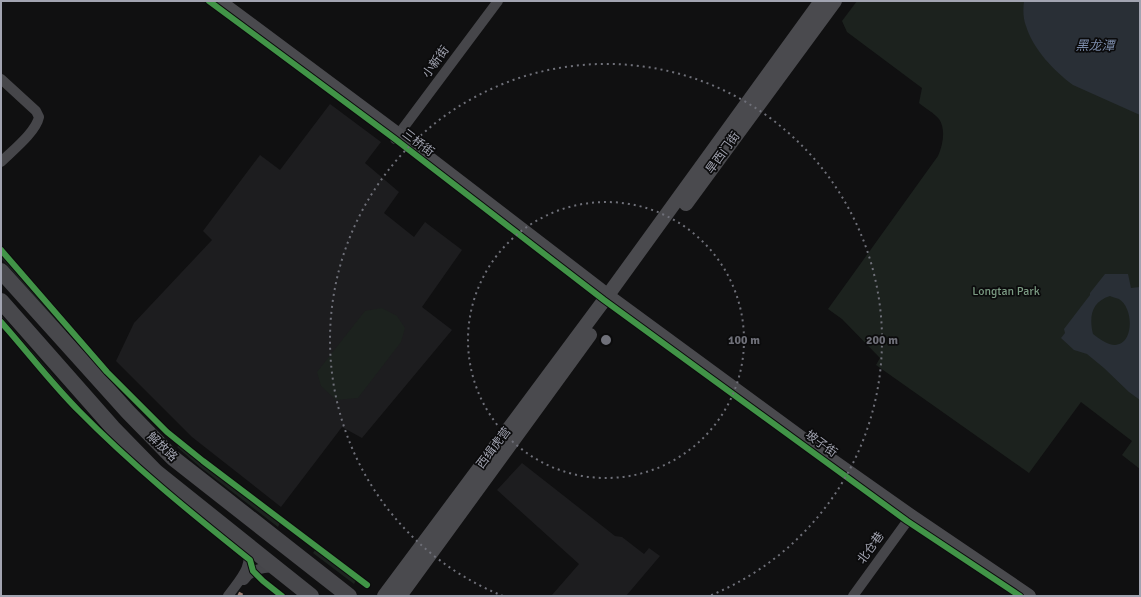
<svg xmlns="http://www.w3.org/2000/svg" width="1141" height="597" viewBox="0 0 1141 597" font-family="Signika,'Noto Sans SC',sans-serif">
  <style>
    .built { fill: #1d1d1f }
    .green { fill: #1c221e }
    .water { fill: #292f36; fill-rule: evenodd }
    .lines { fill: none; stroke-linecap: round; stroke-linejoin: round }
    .street { stroke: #46464a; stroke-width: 10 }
    .secondary { stroke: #4a4a4e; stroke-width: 14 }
    .primary { stroke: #48484c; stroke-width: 16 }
    .quiet { stroke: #9b7d72; stroke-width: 5; stroke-dasharray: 10 5; stroke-linecap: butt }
    .cycleway-casing { stroke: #0b0b0c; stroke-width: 8 }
    .cycleway { stroke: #419447; stroke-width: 6 }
    .ring { fill: none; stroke: #6f7079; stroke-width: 2; stroke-dasharray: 2 4 }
    .labels { text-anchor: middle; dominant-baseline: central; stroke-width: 3.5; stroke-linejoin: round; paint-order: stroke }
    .street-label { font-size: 12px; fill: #a2a4b1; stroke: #0b0b0c }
    .park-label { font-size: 12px; fill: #7a9a82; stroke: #0b0b0c }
    .water-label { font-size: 13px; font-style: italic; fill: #7b8ba9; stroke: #0b0b0c }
    .centre { fill: #6f7079; stroke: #0b0b0c; stroke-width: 2 }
    .ring-label { font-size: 12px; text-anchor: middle; font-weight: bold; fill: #6f7079; stroke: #0b0b0c; stroke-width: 3.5; stroke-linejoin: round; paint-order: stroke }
  </style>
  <rect width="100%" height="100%" fill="#101011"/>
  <path class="built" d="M 330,104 L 381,142 L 365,163 L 399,192 L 384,213 L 414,237 L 425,222 L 462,250 L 422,307 L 452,330 L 362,438 L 342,427 L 281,507 L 192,437 L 116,361 L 134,323 L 212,240 L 203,231 L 260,155 L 280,170 Z
    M 522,463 L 615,536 L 622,537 L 644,554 L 649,548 L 660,556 L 626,596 L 554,596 L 552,595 L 579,564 L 497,490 Z"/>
  <path class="green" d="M 857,1 L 1140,1 L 1140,469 L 1122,455 L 1132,441 L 1081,402 L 1029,473 L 876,365 L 880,358 L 842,319 L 828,309 L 938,156 C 943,145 946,129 939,119 C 934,113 925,108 919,103 L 922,88 L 847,32 L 842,21 Z
    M 1,254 L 67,330 L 65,332 L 1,258 Z
    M 382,308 L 397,316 L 405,328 L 401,342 L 358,398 L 336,400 L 321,386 L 317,372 L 365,311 Z
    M 1,315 L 79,406 L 77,407 L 1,319 Z
    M 180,444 L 203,464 L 280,523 L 278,527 L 200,467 L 177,447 Z
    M 315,550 L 356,580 L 354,584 L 313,553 Z"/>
  <path class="water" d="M 1024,1 L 1140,1 L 1140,115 L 1073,85 C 1054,71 1033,49 1026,26 C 1023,18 1023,10 1024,1 Z
    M 1105,274 L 1128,274 L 1131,288 L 1140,287 L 1140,400 L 1129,392 L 1104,368 L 1087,354 L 1074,350 L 1061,338 L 1065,333 L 1064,329 L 1090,295 L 1090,293 ZM 1110,296 C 1112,297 1116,298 1119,299 C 1137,310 1133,359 1103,341 C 1099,339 1096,336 1093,334 C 1089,317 1091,302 1110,296 Z"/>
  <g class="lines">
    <path class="street" d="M 1,79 L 36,111 L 39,117 C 36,132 12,151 1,162
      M 395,139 L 498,1
      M 244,580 C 252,569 261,568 274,567
      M 228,596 C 240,579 254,567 247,545
      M 853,596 L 911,516"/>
    <path class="secondary" d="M 219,1 L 399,135 L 615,301 L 830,459 L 911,516 L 1029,596
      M 686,204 L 835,1
      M 384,596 L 608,295 L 821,1
      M 400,596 L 590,335"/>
    <path class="primary" d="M 1,271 L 128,412 L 173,458 L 349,596
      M 1,301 L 113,428 L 156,472 L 311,596"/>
    <path class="quiet" d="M 238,594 L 242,596"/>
    <defs>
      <path id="cycleway" d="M 209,1 L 395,139 L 604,300 L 667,346 L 907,521 L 1020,596
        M 1,250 L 107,372 L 167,432 L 203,461 L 367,585
        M 1,322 C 27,351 51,383 79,411 C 132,465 190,512 250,560 L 253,571 L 263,581 L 282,596"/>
    </defs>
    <use href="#cycleway" class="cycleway-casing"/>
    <use href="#cycleway" class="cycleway"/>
  </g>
  <g class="ring">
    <circle cx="606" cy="340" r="138"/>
    <path d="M503 596A276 276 0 1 1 709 596"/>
  </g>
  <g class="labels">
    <g class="street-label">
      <text transform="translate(436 62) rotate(-54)">小新街</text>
      <text transform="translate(418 143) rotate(37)">三桥街</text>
      <text transform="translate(723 153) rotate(-54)">旱西门街</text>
      <text transform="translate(821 444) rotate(36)">坡子街</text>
      <text transform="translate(162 447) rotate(43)">解放路</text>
      <text transform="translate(494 448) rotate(-53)">西缉虎营</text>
      <text transform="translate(871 548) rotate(-54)">北仓巷</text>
    </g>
    <g class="park-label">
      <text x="1006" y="291">Longtan Park</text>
    </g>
    <g class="water-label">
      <text x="1095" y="46">黑龙潭</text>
    </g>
  </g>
  <circle cx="606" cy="340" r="6" class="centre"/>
  <g class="ring-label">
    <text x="744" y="344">100 m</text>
    <text x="882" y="344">200 m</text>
  </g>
  <rect width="1141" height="597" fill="none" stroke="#a2a4b1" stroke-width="4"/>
</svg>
